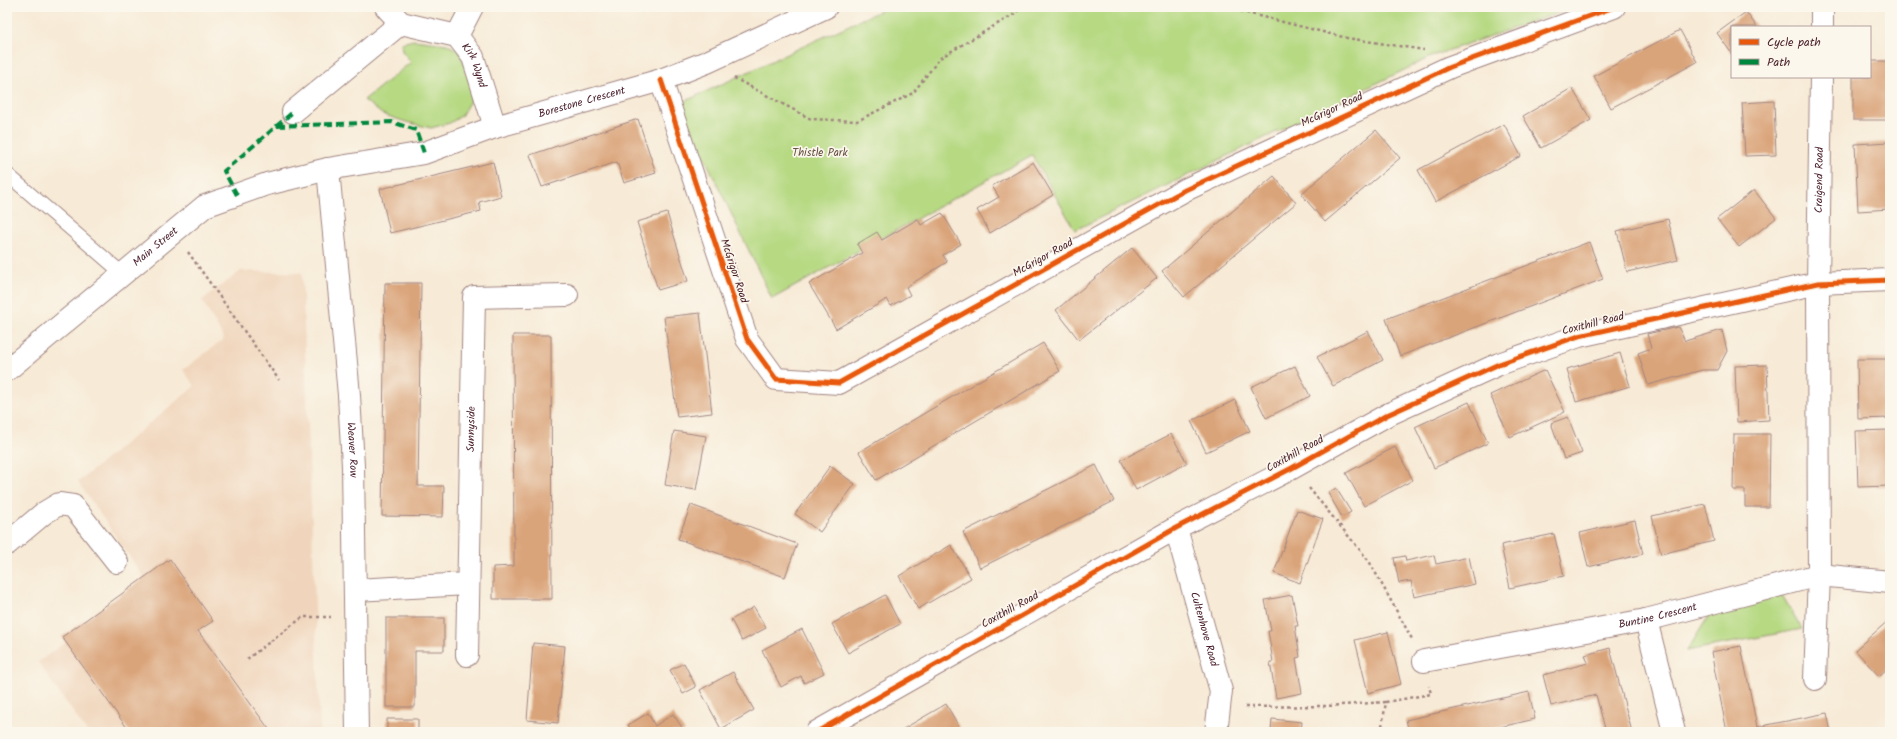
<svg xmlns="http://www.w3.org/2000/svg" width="1897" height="739" viewBox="0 0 1897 739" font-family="Kalam,sans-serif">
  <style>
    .built { fill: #f0d5bc }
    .green { fill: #b6d982; stroke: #807c56 }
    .building { fill: #daa47a }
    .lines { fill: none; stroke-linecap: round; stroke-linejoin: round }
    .service-casing { stroke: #a08480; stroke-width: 15 }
    .minor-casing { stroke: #a08480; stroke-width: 24 }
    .tertiary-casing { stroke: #a08480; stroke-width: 24 }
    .secondary-casing { stroke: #a08480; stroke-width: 24 }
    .path { stroke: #a08480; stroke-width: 2.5; stroke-dasharray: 3 3; stroke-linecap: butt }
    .service { stroke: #fff; stroke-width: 13 }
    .minor { stroke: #fff; stroke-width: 22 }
    .tertiary { stroke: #fff; stroke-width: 22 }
    .secondary { stroke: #fff; stroke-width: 22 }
    .quiet { stroke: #00873e; stroke-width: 4; stroke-dasharray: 8 4; stroke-linecap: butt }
    .cycleway-casing { stroke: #fbf7ec; stroke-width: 8 }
    .cycleway { stroke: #e8590c; stroke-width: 5 }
    .labels { text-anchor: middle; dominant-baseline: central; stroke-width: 3.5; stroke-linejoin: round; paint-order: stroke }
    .street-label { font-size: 11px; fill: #4a1f2b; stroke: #fbf7ec }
    .park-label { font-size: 11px; fill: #654e41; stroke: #fbf7ec }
  </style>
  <rect width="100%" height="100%" fill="#fbf7ec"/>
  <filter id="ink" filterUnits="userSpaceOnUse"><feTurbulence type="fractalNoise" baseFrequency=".025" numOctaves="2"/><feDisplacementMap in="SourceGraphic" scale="8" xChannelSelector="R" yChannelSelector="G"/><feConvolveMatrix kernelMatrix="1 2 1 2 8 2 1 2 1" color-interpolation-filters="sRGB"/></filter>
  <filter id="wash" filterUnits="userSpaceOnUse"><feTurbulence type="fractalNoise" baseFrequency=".012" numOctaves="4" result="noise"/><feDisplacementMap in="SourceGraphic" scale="16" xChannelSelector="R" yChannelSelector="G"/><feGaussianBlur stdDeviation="0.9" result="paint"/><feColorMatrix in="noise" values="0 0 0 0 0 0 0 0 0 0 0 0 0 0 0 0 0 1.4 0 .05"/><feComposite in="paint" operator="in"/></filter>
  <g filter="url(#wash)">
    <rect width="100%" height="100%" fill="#f7ead6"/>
    <path class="built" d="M 241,271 L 302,273 L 320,732 L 87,732 L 38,662 L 148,583 L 78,482 L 195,386 L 183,370 L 224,339 L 202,300 Z"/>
    <path class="green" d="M 888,7 L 1576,7 L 1435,55 L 1075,230 L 1032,155 L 772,299 L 679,104 Z
      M 414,40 L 447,44 L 459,51 L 472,81 L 471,99 L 461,116 L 450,123 L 431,128 L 406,122 L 382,114 L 364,100 L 411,62 L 402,51 L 401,43 Z
      M 1782,595 L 1802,629 L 1687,651 L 1711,612 Z"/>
    <g id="blocks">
      <path class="building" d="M 1746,12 L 1757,27 L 1732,27 L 1732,54 L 1717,33 Z
        M 1680,30 L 1697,62 L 1611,108 L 1594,76 Z
        M 1870,61 L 1890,61 L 1890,120 L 1853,120 L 1853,77 L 1870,77 Z
        M 1572,88 L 1591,120 L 1541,148 L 1523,116 Z
        M 1774,101 L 1776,155 L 1745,156 L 1742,103 Z
        M 638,119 L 656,173 L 624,183 L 617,162 L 542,187 L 530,155 Z
        M 1504,124 L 1521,156 L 1435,202 L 1418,170 Z
        M 1376,130 L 1400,158 L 1325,222 L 1301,194 Z
        M 1889,142 L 1890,209 L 1858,211 L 1855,144 Z
        M 493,162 L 501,196 L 479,202 L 481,211 L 390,233 L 380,189 Z
        M 1033,162 L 1053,195 L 990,233 L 977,210 L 999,197 L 992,186 Z
        M 1274,176 L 1296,203 L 1184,297 L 1162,271 Z
        M 1754,190 L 1776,218 L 1739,247 L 1717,219 Z
        M 667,213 L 688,281 L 658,290 L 637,222 Z
        M 942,213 L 961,244 L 943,255 L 947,262 L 906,287 L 910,295 L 891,306 L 887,299 L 836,329 L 809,284 L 862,253 L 857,244 L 877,232 L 882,240 L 918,219 L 921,225 Z
        M 1668,219 L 1678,260 L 1627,272 L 1617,231 Z
        M 1589,242 L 1603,279 L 1400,356 L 1386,319 Z
        M 1132,248 L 1157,278 L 1079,340 L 1056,310 Z
        M 385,283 L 421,283 L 418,486 L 444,486 L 443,517 L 382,516 Z
        M 700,313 L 712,413 L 677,417 L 664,317 Z
        M 1678,327 L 1685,341 L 1722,330 L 1727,351 L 1717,370 L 1702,370 L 1648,385 L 1638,353 L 1651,348 L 1647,334 Z
        M 1368,331 L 1383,360 L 1333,386 L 1317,357 Z
        M 513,335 L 551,335 L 552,599 L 493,599 L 493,567 L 514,566 Z
        M 1043,343 L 1060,371 L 876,480 L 859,452 Z
        M 1620,353 L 1630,386 L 1576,402 L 1567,369 Z
        M 1857,359 L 1889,359 L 1890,418 L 1858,419 Z
        M 1767,365 L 1769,420 L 1737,422 L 1735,366 Z
        M 1295,366 L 1310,396 L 1266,418 L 1251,387 Z
        M 1545,370 L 1565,412 L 1510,437 L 1490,395 Z
        M 1235,400 L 1250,431 L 1206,452 L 1191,421 Z
        M 1469,402 L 1488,443 L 1434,468 L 1415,427 Z
        M 1568,417 L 1582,453 L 1564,459 L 1551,423 Z
        M 1890,430 L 1890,486 L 1858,487 L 1856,431 Z
        M 674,431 L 706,436 L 696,490 L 665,485 Z
        M 1171,434 L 1187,463 L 1136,490 L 1121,460 Z
        M 1734,434 L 1770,434 L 1769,507 L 1745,507 L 1745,490 L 1733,490 Z
        M 1395,447 L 1413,480 L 1364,506 L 1346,473 Z
        M 1096,465 L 1114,501 L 980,568 L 963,532 Z
        M 830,466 L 855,484 L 820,532 L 795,514 Z
        M 1336,488 L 1351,512 L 1342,517 L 1328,493 Z
        M 1705,504 L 1714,541 L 1661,554 L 1652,516 Z
        M 691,505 L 797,544 L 785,577 L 678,539 Z
        M 1297,510 L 1323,519 L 1300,583 L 1274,573 Z
        M 1635,520 L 1643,554 L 1588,567 L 1580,533 Z
        M 1554,534 L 1564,576 L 1510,588 L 1501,545 Z
        M 951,545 L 971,578 L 918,609 L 899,576 Z
        M 1434,555 L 1436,564 L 1469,557 L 1475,584 L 1414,597 L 1411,581 L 1399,583 L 1394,558 L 1405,556 L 1406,561 Z
        M 170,559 L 213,621 L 198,631 L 271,732 L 130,732 L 62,637 Z
        M 885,595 L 900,624 L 848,653 L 832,624 Z
        M 1292,595 L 1298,626 L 1295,626 L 1300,657 L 1296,658 L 1302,693 L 1276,698 L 1270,662 L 1273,662 L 1268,631 L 1271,631 L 1265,600 Z
        M 754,607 L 766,628 L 742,641 L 731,620 Z
        M 386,618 L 444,618 L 444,651 L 415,651 L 415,707 L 386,707 Z
        M 1890,619 L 1890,666 L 1879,676 L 1855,650 Z
        M 802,629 L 824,673 L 804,683 L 801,676 L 781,687 L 762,650 Z
        M 1388,632 L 1401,684 L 1368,693 L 1355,640 Z
        M 533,643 L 565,646 L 558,723 L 527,720 Z
        M 1741,646 L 1757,727 L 1827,713 L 1831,732 L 1727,732 L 1711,652 Z
        M 1610,648 L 1632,732 L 1606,732 L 1596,695 L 1551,706 L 1543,675 L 1588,663 L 1585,655 Z
        M 684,663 L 696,687 L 683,694 L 670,670 Z
        M 733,672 L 754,710 L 721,729 L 700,690 Z
        M 1529,692 L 1535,719 L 1479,732 L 1409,732 L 1406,720 Z
        M 946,704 L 962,732 L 898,732 Z
        M 648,713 L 655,726 L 673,714 L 685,732 L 633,732 L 628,725 Z
        M 387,719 L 418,719 L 418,732 L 387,732 Z
        M 1272,719 L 1302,722 L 1301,732 L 1271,732 Z"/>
    </g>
  </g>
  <g filter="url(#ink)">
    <use href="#blocks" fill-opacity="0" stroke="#a08480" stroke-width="1"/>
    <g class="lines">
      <defs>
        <path id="service" d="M 7,174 L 123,274"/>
        <g id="minor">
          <path id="s1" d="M 386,7 L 401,23 L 457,36 L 473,57 L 495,127"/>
          <path d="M 1822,27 L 1822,7"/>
          <path d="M 457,36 L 472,7"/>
          <path d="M 661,80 L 747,339 L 776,379 L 839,383 L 1185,190 L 1450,67 L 1614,7"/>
          <path d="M 293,112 L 401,23"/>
          <path id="s2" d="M 1176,528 L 1221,691 L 1216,732"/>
          <path d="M 7,544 L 44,513 L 59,504 L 73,506 L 117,562"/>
          <path d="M 355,590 L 468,584"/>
          <path d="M 1646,620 L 1674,732"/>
          <path id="s3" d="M 467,655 L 474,297 L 567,295"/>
          <path id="s4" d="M 1424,661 L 1646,620 L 1819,575 L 1890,582"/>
          <path id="s5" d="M 1815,679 L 1819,575 L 1818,283 L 1821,77"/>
          <path d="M 817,732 L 1176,528 L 1292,468 L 1387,415 L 1499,364 L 1579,336 L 1818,283 L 1890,280"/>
        </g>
        <g id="tertiary">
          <path id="s6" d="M 328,169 L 349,395 L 353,466 L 357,732"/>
        </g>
        <g id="secondary">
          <path id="s7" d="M 7,370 L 205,206 L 267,184 L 328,169 L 424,153 L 495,127 L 661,80 L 707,62 L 826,7"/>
        </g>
      </defs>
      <use href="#service" class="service-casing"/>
      <use href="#minor" class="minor-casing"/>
      <use href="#tertiary" class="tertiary-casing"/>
      <use href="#secondary" class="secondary-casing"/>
      <path class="path" d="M 1223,7 L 1347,38 L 1424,50
        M 734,78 L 811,119 L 857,121 L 913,93 L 940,58 L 1016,13 L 1021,7
        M 188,252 L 279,380
        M 1309,488 L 1369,561 L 1412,639
        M 247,659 L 303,617 L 331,617
        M 1245,707 L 1327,706 L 1386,702
        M 1381,732 L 1386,702 L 1431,694 L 1429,686"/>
      <use href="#service" class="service"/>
      <use href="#minor" class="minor"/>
      <use href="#tertiary" class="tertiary"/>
      <use href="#secondary" class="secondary"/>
      <path class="quiet" d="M 277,126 L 392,122 L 416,130 L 424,153
        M 237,195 L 224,171 L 293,112"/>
      <defs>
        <path id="cycleway" d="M 661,80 L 747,339 L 776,379 L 839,383 L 1185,190 L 1450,67 L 1614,7
          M 817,732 L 1176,528 L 1292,468 L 1387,415 L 1499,364 L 1579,336 L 1818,283 L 1890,280"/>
      </defs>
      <use href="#cycleway" class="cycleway-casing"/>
      <use href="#cycleway" class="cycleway"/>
    </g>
  </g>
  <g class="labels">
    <g class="street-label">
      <text stroke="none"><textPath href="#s1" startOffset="114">Kirk Wynd</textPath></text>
      <text stroke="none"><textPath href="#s7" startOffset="649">Borestone Crescent</textPath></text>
      <text transform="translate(1332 110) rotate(-25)">McGrigor Road</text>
      <text stroke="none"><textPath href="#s5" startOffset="499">Craigend Road</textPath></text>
      <text stroke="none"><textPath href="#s7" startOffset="193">Main Street</textPath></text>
      <text transform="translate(1043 258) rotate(-29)">McGrigor Road</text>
      <text transform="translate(734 271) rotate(72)">McGrigor Road</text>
      <text transform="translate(1593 324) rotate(-14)">Coxithill Road</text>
      <text stroke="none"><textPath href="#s3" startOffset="226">Sunnyside</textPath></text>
      <text stroke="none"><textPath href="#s6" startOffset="282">Weaver Row</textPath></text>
      <text transform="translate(1295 454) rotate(-29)">Coxithill Road</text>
      <text transform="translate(1010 610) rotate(-29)">Coxithill Road</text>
      <text stroke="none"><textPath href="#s4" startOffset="238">Buntine Crescent</textPath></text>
      <text stroke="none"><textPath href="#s2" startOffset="105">Cultenhove Road</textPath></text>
    </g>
    <g class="park-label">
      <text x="820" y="153">Thistle Park</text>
    </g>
  </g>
  <rect width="1897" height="739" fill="none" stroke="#fbf7ec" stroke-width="24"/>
  <rect x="1731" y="26" width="140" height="52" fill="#fbf7ec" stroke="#b4a19f"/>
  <rect x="1739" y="39" width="20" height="6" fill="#e8590c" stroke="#b4a19f"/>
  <text x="1767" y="46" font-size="12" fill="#4a1f2b">Cycle path</text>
  <rect x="1739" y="59" width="20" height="6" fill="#00873e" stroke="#b4a19f"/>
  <text x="1767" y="66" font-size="12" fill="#4a1f2b">Path</text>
</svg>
